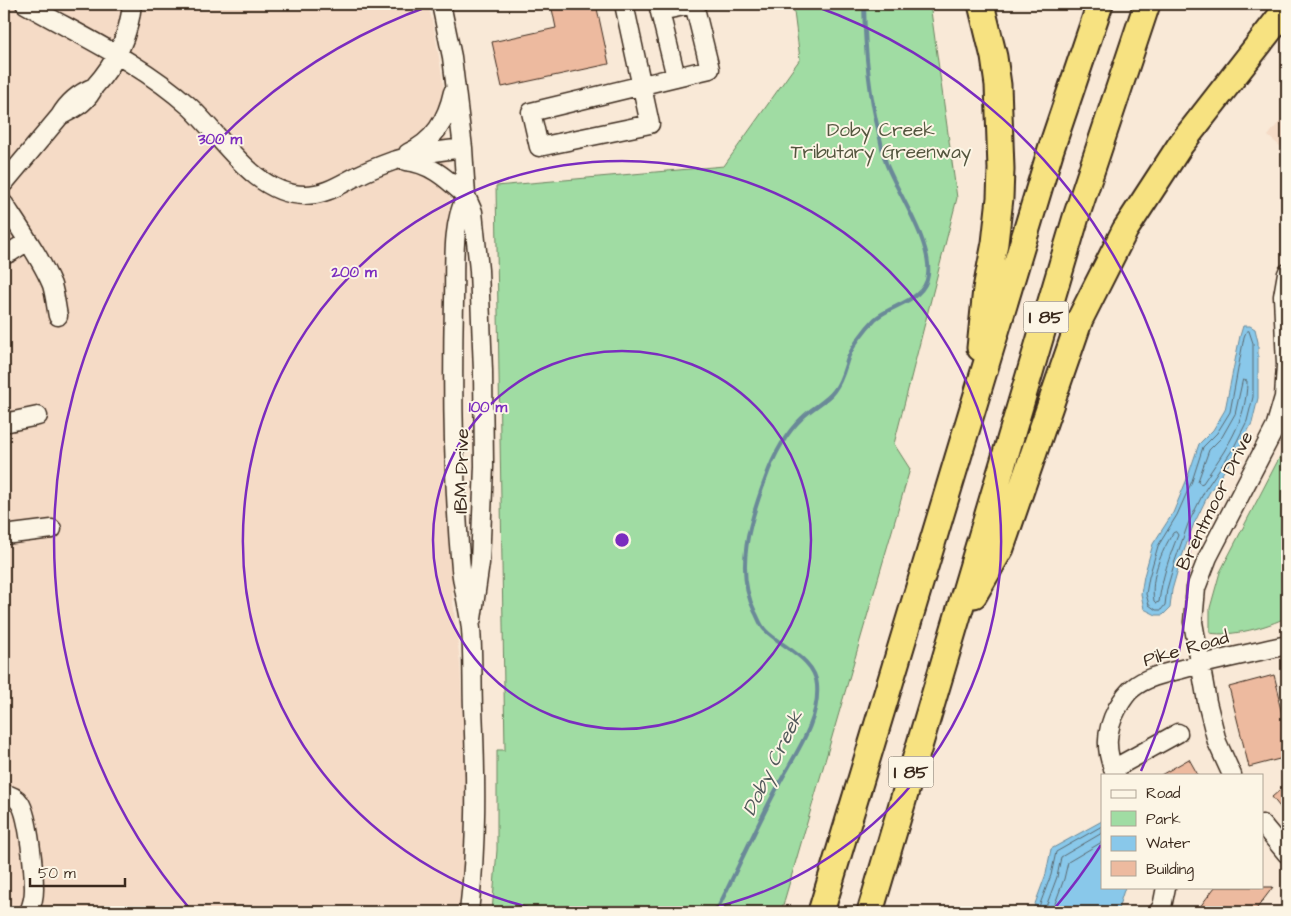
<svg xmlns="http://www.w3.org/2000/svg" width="1291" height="916" viewBox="0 0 1291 916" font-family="'Architects Daughter',sans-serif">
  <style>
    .built { fill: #f5dbc6 }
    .green { fill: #a0dca3; stroke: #6e8360 }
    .water { fill: #89c8ea; stroke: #6a8998 }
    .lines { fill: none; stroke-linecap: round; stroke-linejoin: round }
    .shore { stroke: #5a6970; stroke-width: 1 }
    .stream { stroke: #6a8998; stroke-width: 4 }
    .building { fill: #edba9f; stroke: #3b2a1e }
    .minor-casing { stroke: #3b2a1e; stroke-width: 21 }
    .highway-casing { stroke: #3b2a1e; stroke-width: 29 }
    .minor { stroke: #fcf5e5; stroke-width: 18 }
    .highway { stroke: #f7e281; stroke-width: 25 }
    .ring { fill: none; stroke: #7b2cbf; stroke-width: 2.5 }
    .labels { text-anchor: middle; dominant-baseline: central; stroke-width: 4; stroke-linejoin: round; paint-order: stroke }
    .shield { fill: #fcf5e5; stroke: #75675a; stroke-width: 1 }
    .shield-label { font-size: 18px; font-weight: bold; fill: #3b2a1e }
    .park-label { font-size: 19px; fill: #54563f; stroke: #fcf5e5 }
    .street-label { font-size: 19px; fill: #3b2a1e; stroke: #fcf5e5 }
    .water-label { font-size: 20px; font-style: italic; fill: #52595b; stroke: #fcf5e5 }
    .centre { fill: #7b2cbf; stroke: #fcf5e5; stroke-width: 2.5 }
    .ring-label { font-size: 15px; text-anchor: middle; font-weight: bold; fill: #7b2cbf; stroke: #fcf5e5; stroke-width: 4; stroke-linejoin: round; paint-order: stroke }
  </style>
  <rect width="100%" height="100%" fill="#f9e9d7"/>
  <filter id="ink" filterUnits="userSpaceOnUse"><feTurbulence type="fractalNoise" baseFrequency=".02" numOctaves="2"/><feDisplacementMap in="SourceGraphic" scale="10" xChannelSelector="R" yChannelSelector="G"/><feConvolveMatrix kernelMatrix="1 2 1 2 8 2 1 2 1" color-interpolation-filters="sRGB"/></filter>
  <g filter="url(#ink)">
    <path class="built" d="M 4,4 L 428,4 L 435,33 L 443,82 L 450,204 L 445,306 L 445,390 L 453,602 L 460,663 L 467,796 L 467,836 L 462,912 L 4,912 Z
      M 1287,112 L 1287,152 L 1268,136 Z"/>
    <path class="green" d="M 793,4 L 930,4 L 957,198 L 894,444 L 910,469 L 781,912 L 492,912 L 497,850 L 497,750 L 505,750 L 496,186 L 724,166 L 800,59 Z
      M 1287,443 L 1287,617 C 1268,627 1231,637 1210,633 L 1210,608 L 1220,572 Z"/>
    <path class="water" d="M 1243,326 L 1250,326 L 1255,329 L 1258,342 L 1258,398 L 1252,423 L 1237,452 L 1209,493 L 1193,526 L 1180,562 L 1172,590 L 1170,608 L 1163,615 L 1156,615 L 1144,609 L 1141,594 L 1144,576 L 1153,544 L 1173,513 L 1187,479 L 1199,444 L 1213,430 L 1225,410 L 1240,336 Z
      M 1102,821 L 1102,887 L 1125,887 L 1117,912 L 1032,912 L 1046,874 L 1051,849 Z"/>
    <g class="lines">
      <path class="shore" d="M 1249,331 L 1253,343 L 1253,397 L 1247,421 L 1233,449 L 1205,490 L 1188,524 L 1175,561 L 1167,589 L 1165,605 L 1161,610 L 1156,610 L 1149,605 L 1146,594 L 1149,577 L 1158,546 L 1177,515 L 1192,481 L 1203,447 L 1217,433 L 1230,412 L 1244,337 L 1246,332 Z
        M 1243,380 L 1247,381 C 1247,422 1225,450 1203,483 L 1200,484 L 1198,481 L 1209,450 L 1222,437 L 1235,414 Z
        M 1176,532 L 1178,535 C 1169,557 1162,578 1159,602 L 1156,603 L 1154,601 C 1150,578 1161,552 1173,533 Z
        M 1037,912 L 1051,875 L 1056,852 L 1102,826
        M 1044,912 L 1057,877 L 1061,857 L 1102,833
        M 1052,912 L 1064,879 L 1068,862 L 1102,842"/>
      <path class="stream" d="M 716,912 C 737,870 756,827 778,786 C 794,755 820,722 817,685 C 815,658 781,647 765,630 C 760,625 758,617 755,612 C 734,570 750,521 765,480 C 773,457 784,435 802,418 C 811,408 826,402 834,391 C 842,381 844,370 848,358 C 853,345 865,329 875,319 C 892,304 925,301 928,275 C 932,242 898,194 886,163 C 883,154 881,143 879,133 C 868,90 865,48 864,4"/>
    </g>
    <path class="building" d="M 551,4 L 596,4 L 609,64 L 502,87 L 492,42 L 556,28 Z
      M 1274,675 L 1280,698 L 1278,698 L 1287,734 L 1287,757 L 1249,767 L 1229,687 Z
      M 1189,759 L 1198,775 L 1161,775 Z
      M 1287,784 L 1287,816 L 1272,797 Z
      M 1215,887 L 1273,887 L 1254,912 L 1196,912 Z"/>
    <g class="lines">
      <defs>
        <path id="minor" d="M 25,4 C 81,36 141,63 189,106 C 223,137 254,195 305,195 C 327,195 342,183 361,174 C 371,169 382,165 393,161 C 415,154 439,151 463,148
          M 441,4 L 452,57 L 463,148 L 466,196 L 473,212 L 479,270 L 483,371 L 484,466 L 480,563 L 472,619
          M 624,4 L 650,124 L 539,147 L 531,112 C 590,98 650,83 710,69 L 694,4
          M 658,4 L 676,77
          M 660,11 L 694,4
          M 94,87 C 115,64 129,35 132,4
          M 408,153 C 434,141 447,120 453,92
          M 405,161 C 431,163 448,180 466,196
          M 4,183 L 60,116 C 68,102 79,93 94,87 C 87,103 75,108 60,116
          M 466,196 C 451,227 455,266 454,300 C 452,390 453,480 461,569 C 463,589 469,609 471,629 C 473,655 472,682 473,708 C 476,776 477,844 469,912
          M 4,204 C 19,227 42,260 52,285 C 55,295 56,306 58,316
          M 4,255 L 11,252 L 28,241
          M 4,423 L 38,416
          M 4,535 L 52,529
          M 1113,769 L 1178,733
          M 1116,775 C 1105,752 1105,732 1117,709 C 1121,702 1126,693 1133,688 C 1146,677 1166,673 1182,669 C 1217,660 1252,653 1287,645
          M 1232,775 L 1217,742 L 1207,702 L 1193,622 L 1196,588 L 1208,557 L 1275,428 L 1284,397 L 1286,365 L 1283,296 L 1287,273
          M 4,794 C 11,795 16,797 20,803 C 29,817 34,872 34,889 C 34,897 32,905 29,912
          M 1262,824 L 1287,854
          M 1158,912 L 1162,907 L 1166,887"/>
        <path id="highway" d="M 980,348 L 986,289 L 995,243 L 1000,198 L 1001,169 L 998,85 L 994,57 L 981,4
          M 974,595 L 1001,548 L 1080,319 L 1125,230 L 1181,144 L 1287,8
          M 821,912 L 1051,149 L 1100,4
          M 870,912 L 1076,217 L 1147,4"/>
      </defs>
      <use href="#minor" class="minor-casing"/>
      <use href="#highway" class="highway-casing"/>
      <use href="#minor" class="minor"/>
      <use href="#highway" class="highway"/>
    </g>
  </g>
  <g class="ring">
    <circle cx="622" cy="540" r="189"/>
    <path d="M550 912A379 379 0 1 1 694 912"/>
    <path d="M1101 845A568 568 0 0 1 1054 909M190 909A568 568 0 0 1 432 5M812 5A568 568 0 0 1 1141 771"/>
  </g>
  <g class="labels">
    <g class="shield">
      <rect x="1023.5" y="301.5" width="45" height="31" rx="4"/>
      <rect x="888.5" y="756.5" width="45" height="31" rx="4"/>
    </g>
    <g class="shield-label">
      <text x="1046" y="317">I 85</text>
      <text x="911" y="772">I 85</text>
    </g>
    <g class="park-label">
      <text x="881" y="130">Doby Creek<tspan x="881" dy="22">Tributary Greenway</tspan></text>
    </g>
    <g class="street-label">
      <text transform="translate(462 471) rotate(-89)">IBM Drive</text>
      <text transform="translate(1215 501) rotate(-64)">Brentmoor Drive</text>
      <text transform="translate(1186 649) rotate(-16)">Pike Road</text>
    </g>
    <g class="water-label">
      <text transform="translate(773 763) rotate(-64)">Doby Creek</text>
    </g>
  </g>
  <circle cx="622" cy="540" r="8" class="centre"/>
  <g class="ring-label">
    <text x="220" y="144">300 m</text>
    <text x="354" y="277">200 m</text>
    <text x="488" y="412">100 m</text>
  </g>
  <rect width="1291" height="916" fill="none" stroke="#fcf5e5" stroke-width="20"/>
  <rect x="10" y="10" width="1271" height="896" fill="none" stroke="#3b2a1e" stroke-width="2" filter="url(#ink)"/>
  <rect x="1101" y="774" width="162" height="115" fill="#fcf5e5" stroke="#afa495"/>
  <rect x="1111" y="790" width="25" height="8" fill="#fcf5e5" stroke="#afa495"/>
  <text x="1146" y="798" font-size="15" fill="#3b2a1e">Road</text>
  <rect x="1111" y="811" width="25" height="15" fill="#a0dca3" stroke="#afa495"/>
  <text x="1146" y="824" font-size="15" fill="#3b2a1e">Park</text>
  <rect x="1111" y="836" width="25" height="15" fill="#89c8ea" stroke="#afa495"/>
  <text x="1146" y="848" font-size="15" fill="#3b2a1e">Water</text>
  <rect x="1111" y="861" width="25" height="15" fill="#edba9f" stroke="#afa495"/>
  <text x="1146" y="874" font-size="15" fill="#3b2a1e">Building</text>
  <path d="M30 878v8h95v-8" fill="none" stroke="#3b2a1e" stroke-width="2.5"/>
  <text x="38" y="878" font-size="15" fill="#3b2a1e" stroke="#fcf5e5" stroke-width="4" paint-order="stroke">50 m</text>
</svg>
